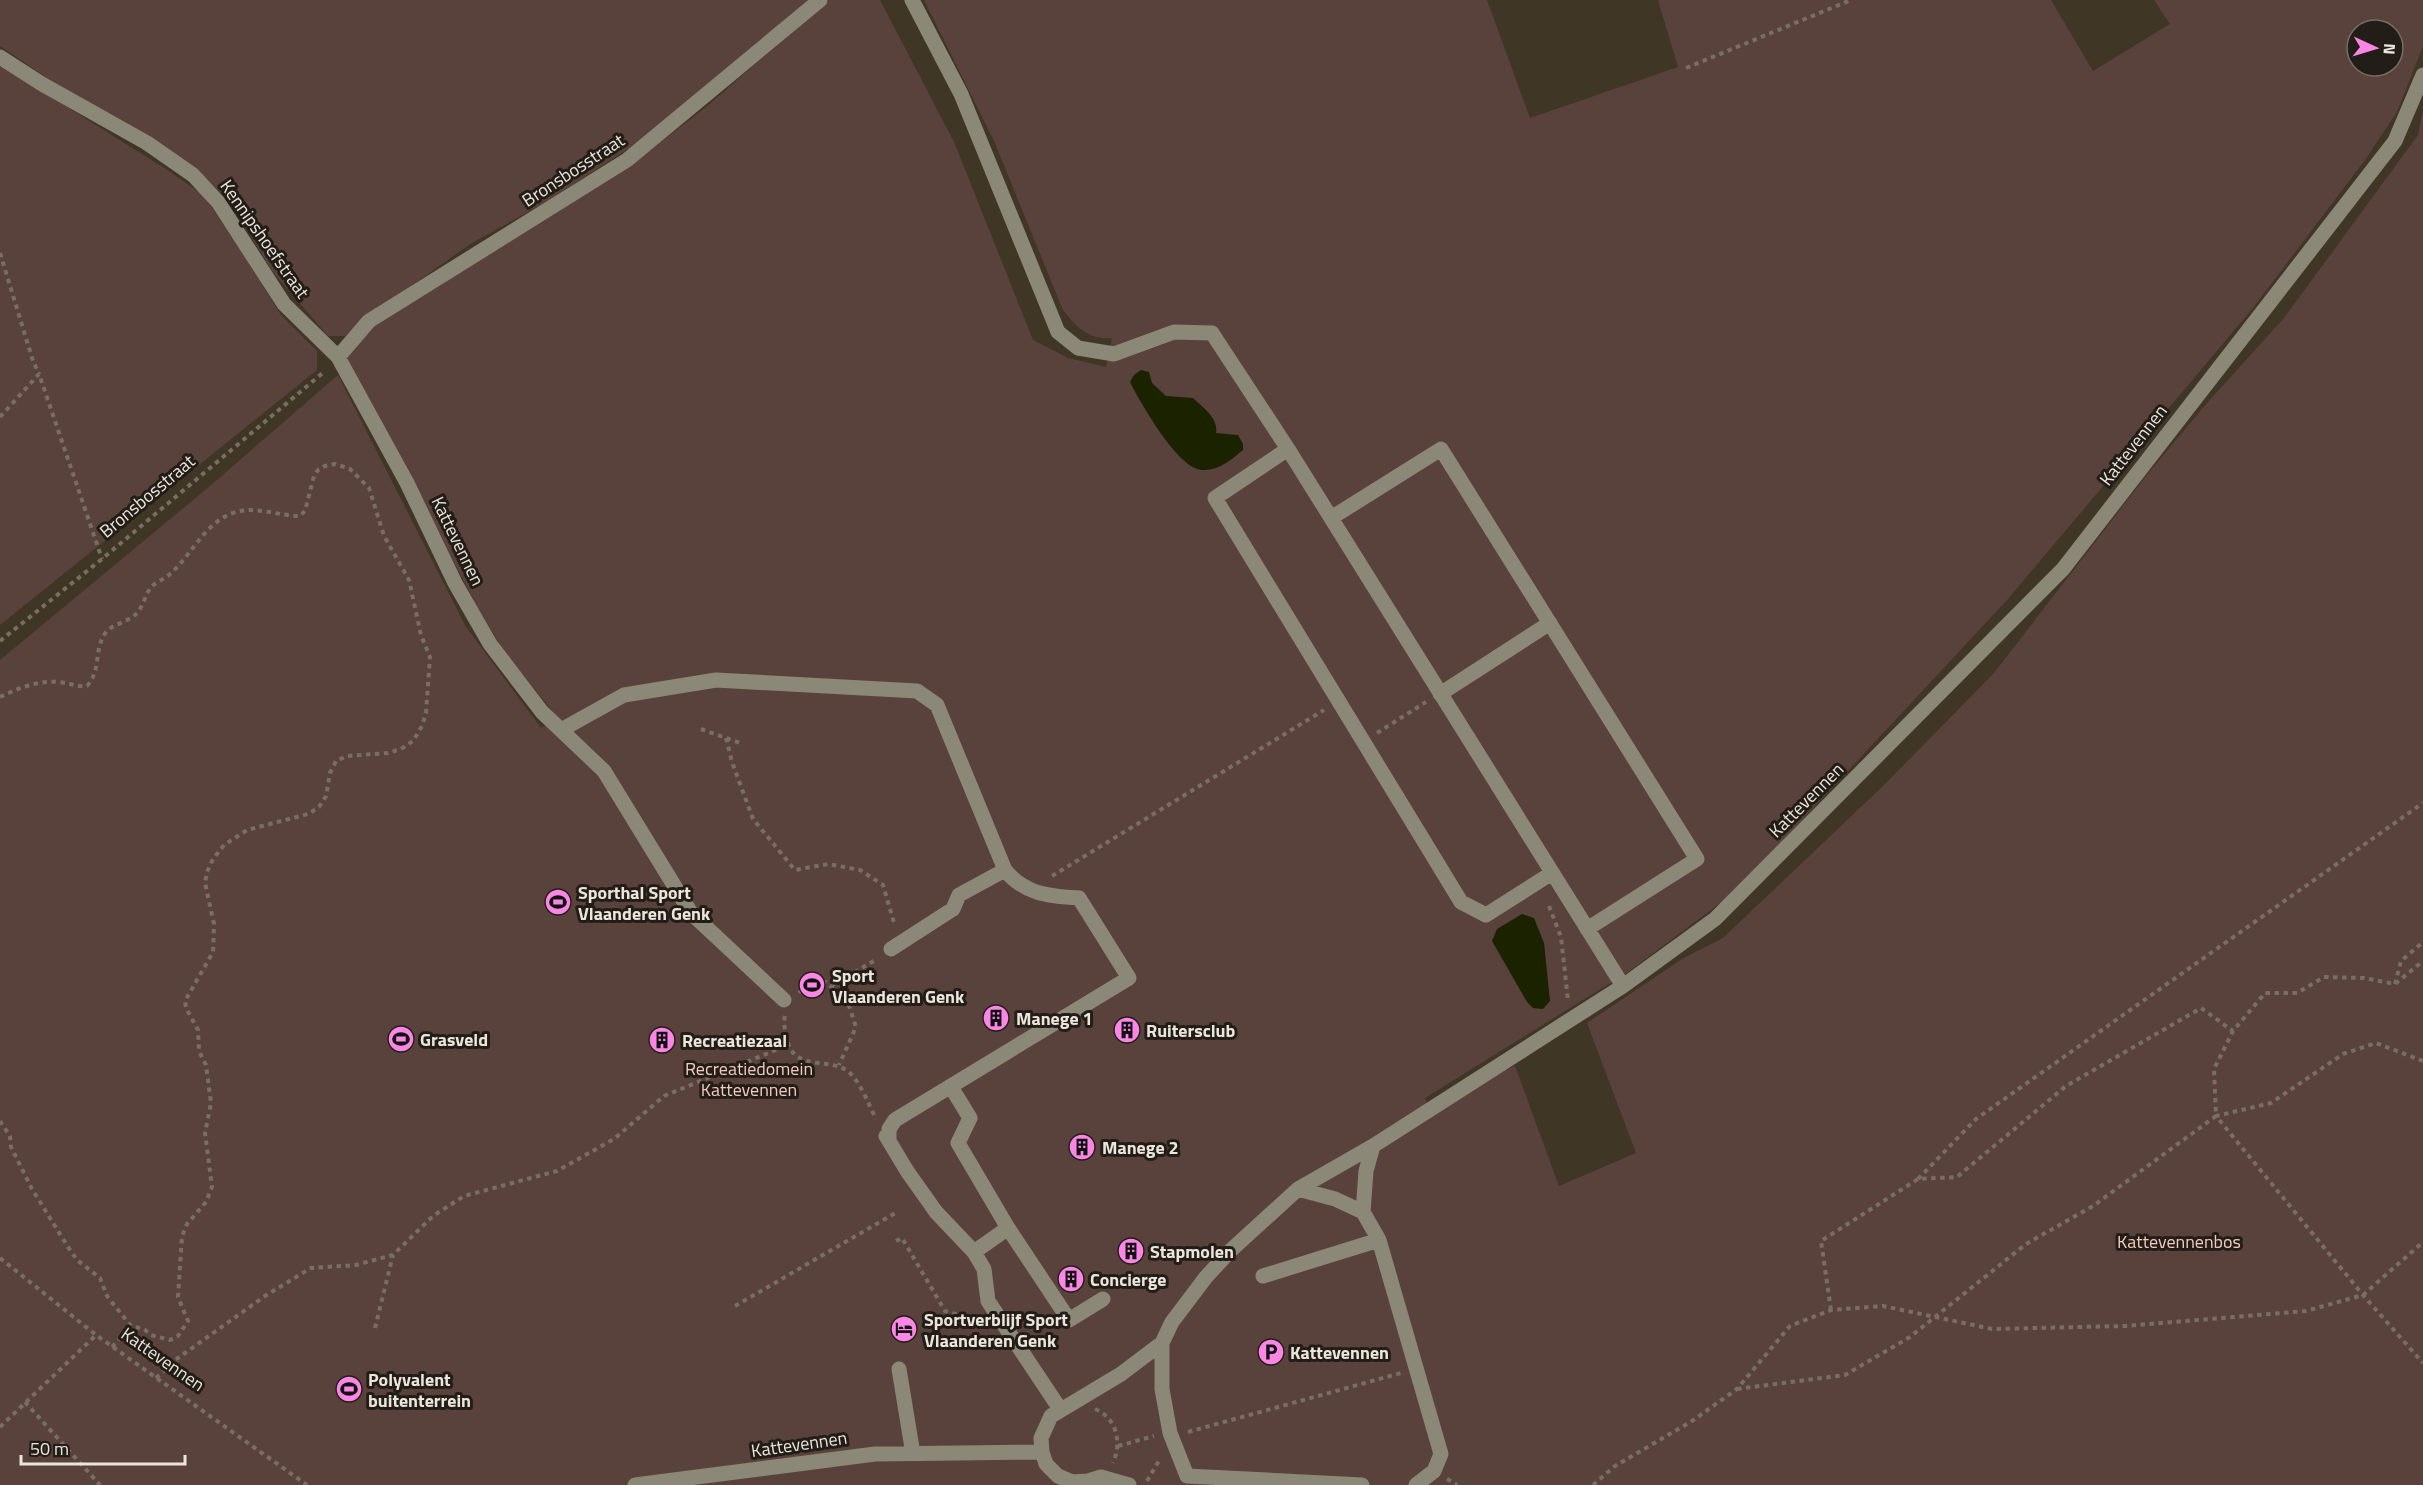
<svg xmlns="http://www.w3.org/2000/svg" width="2423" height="1485" viewBox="0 0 2423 1485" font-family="'Titillium Web',sans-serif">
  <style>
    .green { fill: #59423b; fill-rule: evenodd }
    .water { fill: #1b2200 }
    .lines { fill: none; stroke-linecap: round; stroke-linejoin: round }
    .path { stroke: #776f61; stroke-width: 4; stroke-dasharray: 4.5 4.5; stroke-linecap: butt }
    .minor { stroke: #8b8877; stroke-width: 15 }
    .labels { text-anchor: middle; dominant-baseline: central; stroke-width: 6; stroke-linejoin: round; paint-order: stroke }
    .street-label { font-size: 18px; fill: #ece5dc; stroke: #221e17 }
    .poi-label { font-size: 18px; font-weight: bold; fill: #ece5dc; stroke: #221e17; text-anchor: start }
    .park-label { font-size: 18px; fill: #f6cbbf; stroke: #221e17 }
  </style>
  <rect width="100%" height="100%" fill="#3f3626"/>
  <path class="green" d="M 0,0 L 811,0 L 643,139 L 546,202 L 472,243 L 377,310 L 345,336 L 328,336 L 272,271 L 228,198 L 165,147 L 59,86 L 0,46 Z
    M 829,0 L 880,0 L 954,142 L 1033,340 L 1068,358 L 1106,367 L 1112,338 C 1090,341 1073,325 1062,308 L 995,143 L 924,0 L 1487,0 L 1530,118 L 1678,67 L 1658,0 L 2051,0 L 2093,71 L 2170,24 L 2154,0 L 2423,0 L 2423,46 L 2397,112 L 2365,160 L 2253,308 L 2008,599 L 1735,892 L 1628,972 L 1425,1098 L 1431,1115 L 1494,1075 L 1515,1066 L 1559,1186 L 1636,1153 L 1587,1023 L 1682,959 L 1723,938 L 1884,785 L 1994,673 L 2146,476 L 2207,403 L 2284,318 L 2418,135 L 2423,110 L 2423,1485 L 0,1485 L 0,660 L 210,486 L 338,375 L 466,627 L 541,728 L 558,718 L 503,650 L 478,608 L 345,358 L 376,325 L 631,165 L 705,108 ZM 2357,30 L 2393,30 L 2393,66 L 2357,66 Z
    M 0,65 L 166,169 L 203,195 L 236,243 L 281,315 L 317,351 L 317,370 L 0,625 Z"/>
  <path class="water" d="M 1141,370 L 1149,372 L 1152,383 L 1166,396 L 1193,398 C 1202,407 1219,418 1216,433 L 1238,435 L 1243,444 L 1243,450 C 1231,460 1219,471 1202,470 C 1178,469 1140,402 1130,382 L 1134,375 Z
    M 1522,914 L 1534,918 L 1544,943 L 1550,1001 L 1543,1009 L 1533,1008 L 1527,1002 L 1492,941 L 1497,929 Z"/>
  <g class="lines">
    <path class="path" d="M 1686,68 L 1851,0
      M 0,253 L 33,361 L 39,374
      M 0,417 L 39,374 L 102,559
      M 0,641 L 102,559 L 325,371
      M 0,697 C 19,688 38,680 59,682 C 69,683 77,687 87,686 C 102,670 93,647 107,631 C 114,624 127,622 135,615 C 143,608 145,595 151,587 C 156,582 165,579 170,574 C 193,554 205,521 236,512 C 256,506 279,516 300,516 L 305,511 L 314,476 L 318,470 L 325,466 L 335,464 L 350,469 L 369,488 L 384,536 L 409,580 L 421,635 L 430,657 L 426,713 L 422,726 L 413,741 L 401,749 L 388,753 L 347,756 L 336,761 L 330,773 L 326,796 L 319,807 L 308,814 L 247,830 L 224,845 L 213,859 L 207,872 L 205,883 L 214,924 L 213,952 L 185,1001 L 186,1008 L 198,1030 L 199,1051 L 206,1065 L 211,1103 L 205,1133 L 212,1187 L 206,1202 L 187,1224 L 182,1236 L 178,1297 L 188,1321 L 178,1336 L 170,1340 L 151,1335 L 144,1329 L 131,1326 L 107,1296 L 100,1278 L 77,1260 L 68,1247 L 32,1189 L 11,1147 L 10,1136 L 0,1121
      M 701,729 L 740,743
      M 1377,733 L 1426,702
      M 726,738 L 732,762 L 753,819 L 795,870 L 828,864 L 860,870 L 883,885 L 895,926
      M 1052,876 L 1324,710
      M 1549,906 L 1561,937 L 1568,1000
      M 2395,984 L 2401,961 L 2423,942
      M 831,986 L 877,959
      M 799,993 L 806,985 L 826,982 L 848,1003 L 856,1027 L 839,1065
      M 785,1016 C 783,1024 785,1030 787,1039 C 794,1074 833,1055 851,1074 C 862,1086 869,1105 876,1119
      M 2423,1061 L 2376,1043 L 2343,1054 L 2271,1103 L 2216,1116 L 2363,1295 L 2423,1363
      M 1918,1179 L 1976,1119 L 2423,803
      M 896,1241 L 902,1238 L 945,1311 L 981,1322
      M 0,1258 L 96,1335 L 307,1485
      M 735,1306 L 897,1212
      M 1831,1310 L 1821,1241 L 1918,1179 L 1957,1177 L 2066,1086 L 2201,1008 L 2233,1031
      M 375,1328 L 393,1255
      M 112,1347 L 131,1326
      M 156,1378 L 178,1358 L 265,1296 L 311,1268 L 356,1265 L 393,1255 L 433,1216 L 464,1196 L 557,1171 L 614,1139 L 664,1096 L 788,1045
      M 1737,1389 L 1845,1375 L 1910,1337 L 2026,1244 L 2093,1206 L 2216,1116 L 2214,1069 L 2233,1031 L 2265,993 L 2297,993 L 2324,977 L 2364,978 L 2395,984 L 2423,961
      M 25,1402 L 100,1485
      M 1095,1409 C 1117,1418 1122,1443 1113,1463
      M 0,1427 L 96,1335
      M 1188,1432 L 1401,1373
      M 1118,1446 L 1154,1436
      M 1447,1479 L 1457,1485
      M 1147,1481 L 1160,1459
      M 1593,1485 L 1615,1466 L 1692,1421 L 1737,1389 L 1790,1326 L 1831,1310 L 1883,1306 L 1992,1329 L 2125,1326 L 2306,1311 L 2363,1295 L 2423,1242"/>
    <path class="minor" d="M 912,0 L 961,94 L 1058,332 L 1078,348 L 1114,354 L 1174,332 L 1212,333 L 1288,449 L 1623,986
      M 0,57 L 42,84 L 147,143 L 193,175 L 218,202 L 284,304 L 338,357 L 407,483 L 455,583 L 490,644 L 542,712 L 604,771 L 691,913 L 784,1000
      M 338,357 L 369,321 L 627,160 L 820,0
      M 1288,449 L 1215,498 L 1461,902 L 1486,915 L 1552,873
      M 1331,518 L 1441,449 L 1697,859 L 1587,929
      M 1440,694 L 1550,623
      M 561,730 L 624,695 L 716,680 L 917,691 L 937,705 L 1005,870 C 1025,895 1050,896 1079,898 L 1129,978 L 895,1120 L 889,1129 L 889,1141
      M 891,949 L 953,909 L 959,895 L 1005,870
      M 951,1087 L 970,1118 L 958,1143 L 1008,1228 L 1069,1320 L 1103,1299
      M 886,1136 L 907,1171 L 936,1212 L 974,1252 L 984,1269 L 988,1301 L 1060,1409
      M 1373,1146 L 1366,1171 L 1363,1212 L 1379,1240 L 1441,1454 L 1434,1471 L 1416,1485
      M 1298,1189 L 1335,1199 L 1363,1212
      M 974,1252 L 1008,1228
      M 1263,1276 L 1379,1240
      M 1162,1343 L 1162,1389 L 1170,1433 L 1187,1476 L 1362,1485
      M 899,1369 L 913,1454
      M 635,1485 L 875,1454 L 1042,1452
      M 1129,1485 L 1101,1477 L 1088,1481 L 1072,1482 L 1058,1476 L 1046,1464 L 1042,1452 L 1041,1438 L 1051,1416 L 1121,1374 L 1162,1343 L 1172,1322 L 1206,1277 L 1230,1251 L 1298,1189 L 1373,1146 L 1623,986 L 1715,919 L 2063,569 L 2395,141 L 2423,75"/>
  </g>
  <defs>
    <symbol id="stadium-disc" viewBox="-11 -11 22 22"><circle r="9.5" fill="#fb86e5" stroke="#221e17"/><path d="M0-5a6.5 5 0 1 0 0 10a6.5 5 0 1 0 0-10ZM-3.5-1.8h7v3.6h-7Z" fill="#111"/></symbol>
    <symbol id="building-disc" viewBox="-11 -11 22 22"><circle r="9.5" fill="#fb86e5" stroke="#221e17"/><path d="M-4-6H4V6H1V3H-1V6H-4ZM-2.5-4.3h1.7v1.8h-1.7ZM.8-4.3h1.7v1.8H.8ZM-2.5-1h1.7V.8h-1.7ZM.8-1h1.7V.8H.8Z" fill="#111"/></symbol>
    <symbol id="hotel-disc" viewBox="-11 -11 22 22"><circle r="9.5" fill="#fb86e5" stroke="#221e17"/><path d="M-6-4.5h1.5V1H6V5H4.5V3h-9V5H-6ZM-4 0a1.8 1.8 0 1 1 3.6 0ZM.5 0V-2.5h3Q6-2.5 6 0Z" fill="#111"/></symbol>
    <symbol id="parking-disc" viewBox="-11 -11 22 22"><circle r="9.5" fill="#fb86e5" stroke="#221e17"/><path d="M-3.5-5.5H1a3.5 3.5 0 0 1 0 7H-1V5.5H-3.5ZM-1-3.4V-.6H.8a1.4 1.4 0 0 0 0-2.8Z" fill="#111"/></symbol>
  </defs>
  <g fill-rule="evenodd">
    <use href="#stadium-disc" x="543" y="887" width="30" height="30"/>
    <use href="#stadium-disc" x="797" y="970" width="30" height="30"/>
    <use href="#building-disc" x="981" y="1003" width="30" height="30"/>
    <use href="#building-disc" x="1112" y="1015" width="30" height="30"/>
    <use href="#stadium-disc" x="386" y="1024" width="30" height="30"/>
    <use href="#building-disc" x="647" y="1025" width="30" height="30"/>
    <use href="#building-disc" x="1067" y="1132" width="30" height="30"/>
    <use href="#building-disc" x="1116" y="1236" width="30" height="30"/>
    <use href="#building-disc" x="1056" y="1264" width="30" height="30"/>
    <use href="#hotel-disc" x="889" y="1314" width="30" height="30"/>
    <use href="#parking-disc" x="1256" y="1337" width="30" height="30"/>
    <use href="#stadium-disc" x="334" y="1374" width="30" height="30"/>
  </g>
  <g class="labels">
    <g class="street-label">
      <text transform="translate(573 170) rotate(-33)">Bronsbosstraat</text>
      <text transform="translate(265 239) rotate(55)">Kennipshoefstraat</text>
      <text transform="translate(2133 445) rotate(-52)">Kattevennen</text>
      <text transform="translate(147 496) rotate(-40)">Bronsbosstraat</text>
      <text transform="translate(458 541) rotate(64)">Kattevennen</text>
      <text transform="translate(1806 800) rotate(-45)">Kattevennen</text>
      <text transform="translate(163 1359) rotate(35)">Kattevennen</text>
      <text transform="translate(799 1444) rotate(-8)">Kattevennen</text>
    </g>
    <g class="poi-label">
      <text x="578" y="892">Sporthal Sport<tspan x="578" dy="21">Vlaanderen Genk</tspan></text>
      <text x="832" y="975">Sport<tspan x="832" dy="21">Vlaanderen Genk</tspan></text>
      <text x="1016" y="1018">Manege 1</text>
      <text x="1146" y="1030">Ruitersclub</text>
      <text x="420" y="1039">Grasveld</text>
      <text x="682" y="1040">Recreatiezaal</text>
      <text x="1102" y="1147">Manege 2</text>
      <text x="1150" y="1251">Stapmolen</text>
      <text x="1090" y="1279">Concierge</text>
      <text x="924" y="1319">Sportverblijf Sport<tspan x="924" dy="21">Vlaanderen Genk</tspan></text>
      <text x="1290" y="1352">Kattevennen</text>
      <text x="368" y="1379">Polyvalent<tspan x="368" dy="21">buitenterrein</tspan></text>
    </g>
    <g class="park-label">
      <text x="749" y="1068">Recreatiedomein<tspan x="749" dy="21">Kattevennen</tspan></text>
      <text x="2179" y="1241">Kattevennenbos</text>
    </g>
  </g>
  <g transform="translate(2375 48) rotate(94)"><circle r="28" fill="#221e17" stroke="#736e66" stroke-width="1.5"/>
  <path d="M0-4.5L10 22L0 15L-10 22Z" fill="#fb86e5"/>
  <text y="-9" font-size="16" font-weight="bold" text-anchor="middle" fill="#ece5dc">N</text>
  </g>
  <path d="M21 1455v9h164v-9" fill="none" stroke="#ece5dc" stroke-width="3"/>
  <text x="30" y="1455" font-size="18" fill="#ece5dc" stroke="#221e17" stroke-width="4.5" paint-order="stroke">50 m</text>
</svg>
